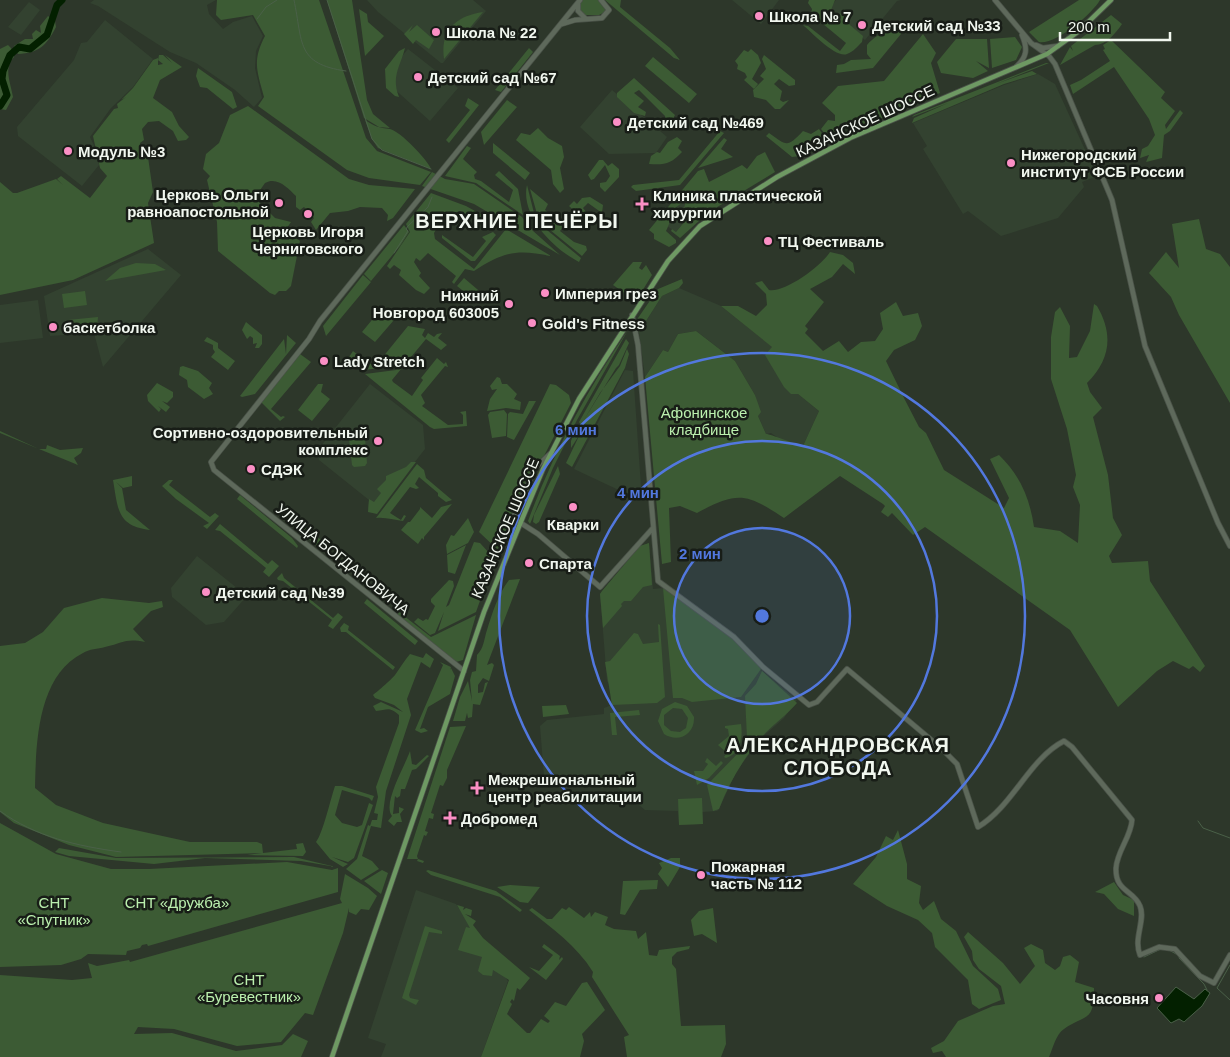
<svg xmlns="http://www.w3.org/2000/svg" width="1230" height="1057" viewBox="0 0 1230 1057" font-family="Helvetica,sans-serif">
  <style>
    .built { fill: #334230 }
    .green { fill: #3c5b34; fill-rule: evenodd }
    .water { fill: #032000; stroke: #4a6048 }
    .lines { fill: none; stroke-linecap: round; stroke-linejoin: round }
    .stream { stroke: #4a6048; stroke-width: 1 }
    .river { stroke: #032000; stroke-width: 7 }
    .secondary-casing { stroke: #4a5248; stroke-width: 6 }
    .primary-casing { stroke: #4a5248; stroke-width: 6 }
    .secondary { stroke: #5e695b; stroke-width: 4.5 }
    .primary { stroke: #6e9963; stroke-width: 4.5 }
    .ring { fill: none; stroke: #5278de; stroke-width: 2.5 }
    .poi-dot { fill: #fb8fc5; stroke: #181d17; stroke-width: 2 }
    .labels { text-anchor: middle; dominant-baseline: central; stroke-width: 5; stroke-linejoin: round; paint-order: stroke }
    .poi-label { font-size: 15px; font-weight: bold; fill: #f1f7ef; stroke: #181d17; text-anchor: start }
    .street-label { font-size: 15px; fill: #f1f7ef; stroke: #181d17 }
    .park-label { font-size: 15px; fill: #bbf0ae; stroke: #181d17 }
    .district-label { font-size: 20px; font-weight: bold; letter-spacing: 1px; fill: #f1f7ef; stroke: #181d17 }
    .centre { fill: #5278de; stroke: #181d17; stroke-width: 2.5 }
    .ring-label { font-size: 15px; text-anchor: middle; font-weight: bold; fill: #5278de; stroke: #181d17; stroke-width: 5; stroke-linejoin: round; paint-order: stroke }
  </style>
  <rect width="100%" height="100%" fill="#2d372a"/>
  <path class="built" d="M 94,0 L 216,0 L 207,5 L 209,14 L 223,29 L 233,22 L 252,16 L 263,36 L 256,51 L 255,68 L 262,98 L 254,107 L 235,90 L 196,63 L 170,52 L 98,6 L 90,3 Z
    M 367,0 L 473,0 L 486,11 L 443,63 L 441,63 L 378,12 Z
    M 732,0 L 779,0 L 761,24 Z
    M 836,0 L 901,0 L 897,1 L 865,40 L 828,10 Z
    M 29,2 L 40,10 L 21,35 L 8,27 Z
    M 105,20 L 153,59 L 133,87 L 111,108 L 90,137 L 97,152 L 99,165 L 82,186 L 18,136 L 17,127 L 74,60 L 81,43 L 87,42 Z
    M 408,49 L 458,88 L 430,121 L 391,86 L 393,67 Z
    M 1038,74 L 1055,84 L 1097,176 L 1082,182 L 1084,187 L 1058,218 L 1001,236 L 968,211 L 963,214 L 923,149 L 927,146 L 913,123 L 1004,85 Z
    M 612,90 L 667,137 L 656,153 L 609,154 L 580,127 Z
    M 695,188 L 704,199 L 676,232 L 667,226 L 675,204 Z
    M 148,249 L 181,275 L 103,367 L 94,333 L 50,336 L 44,296 Z
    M 679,288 L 721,306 L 773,347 L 798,394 L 819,411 L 803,446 L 781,440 L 771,433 L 766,434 L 758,416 L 755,395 L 735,361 L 696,331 L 678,334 L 668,352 L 663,350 L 645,377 L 639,332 L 662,296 Z
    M 38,300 L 43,338 L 0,343 L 0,305 Z
    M 625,370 L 633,371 L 642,501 L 574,469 Z
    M 370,384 L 423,425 L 425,449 L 407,472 L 402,473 L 371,512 L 368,509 L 369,500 L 319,460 L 317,451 Z
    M 649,543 L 653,589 L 663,588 L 721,630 L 756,662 L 761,670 L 797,700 L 784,718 L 761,738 L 736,772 L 719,809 L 717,811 L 702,812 L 703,824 L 679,825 L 678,811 L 645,810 L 606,778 L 544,776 L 540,726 L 547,720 L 604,714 L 604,708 L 612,705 L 610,685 L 607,681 L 600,594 L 640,546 Z
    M 197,556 L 247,596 L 224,622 L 206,625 L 172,597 L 171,588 Z
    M 416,890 L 456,904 L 508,981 L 481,1057 L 381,1057 L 386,1044 L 368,1038 Z"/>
  <path class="green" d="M 217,0 L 319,0 L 366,138 L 377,151 L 431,172 L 420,185 L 369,178 L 347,170 L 258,106 L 264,97 C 257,71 252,61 265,36 L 253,15 L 221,20 L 216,15 Z
    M 327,0 L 352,0 L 367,100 L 373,114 L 390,128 L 379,127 L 364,118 Z
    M 583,0 L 598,0 L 605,6 L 605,12 L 599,15 L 584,15 L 580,10 L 579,5 Z
    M 605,0 L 621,0 L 620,7 L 670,48 L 680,60 L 674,58 Z
    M 809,0 L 835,0 L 831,10 L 839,16 L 844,9 L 848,11 L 844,20 L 863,36 L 862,42 C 858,46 853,52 847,54 C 837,59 811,32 803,25 L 808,26 L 840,51 L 846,43 L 811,14 L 812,9 L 808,3 Z
    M 1079,0 L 1100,0 C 1092,14 1056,45 1039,42 L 1029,32 Z
    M 359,9 L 367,14 L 368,22 L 384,36 L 365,56 Z
    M 483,12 L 444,59 C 440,30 456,16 483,12 Z
    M 1111,15 L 1122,24 C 1116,33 1106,45 1095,45 L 1060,65 L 1070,47 L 1073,51 L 1071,46 Z
    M 48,16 L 55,21 L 56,27 C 47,45 39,53 18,54 L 14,46 L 25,39 L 33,39 L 32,34 L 36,30 L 41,33 L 40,26 Z
    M 413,25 L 409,32 L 417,25 L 434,40 L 429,49 L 416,40 L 413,44 L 404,34 Z
    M 900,27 L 901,34 L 873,68 L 836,73 L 837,65 L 844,64 L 851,60 L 871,59 L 867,54 L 867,45 C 874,37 885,29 897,32 Z
    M 923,34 L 936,53 L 931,63 L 940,93 L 859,128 L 845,122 L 840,124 L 835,134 L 825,134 L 821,129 L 828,120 L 835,121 L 835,115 L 822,103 L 838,86 L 884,81 Z
    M 1015,37 L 1022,47 L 1016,60 L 992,68 L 990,39 Z
    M 956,39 L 987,39 L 989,68 L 976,61 L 988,71 L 973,78 L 941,73 L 937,62 Z
    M 1111,40 L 1165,92 L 1161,98 L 1175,111 L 1165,125 L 1166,129 L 1180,110 L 1183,113 L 1170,131 L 1164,135 L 1162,158 L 1146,162 L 1149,155 L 1140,158 L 1142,149 L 1148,146 L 1155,135 L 1149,119 L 1114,67 L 1073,94 L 1070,85 L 1081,80 L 1110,61 L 1103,50 L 1105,49 L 1103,45 Z
    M 8,45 L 11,48 L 14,57 C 3,68 11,84 13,97 L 6,110 L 0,109 L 0,49 Z
    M 405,48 C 400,67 391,77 399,97 L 395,96 L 386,88 L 385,69 L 399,51 Z
    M 529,48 L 533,52 L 501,92 L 495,90 Z
    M 751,49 L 758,55 L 761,63 L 752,79 L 758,84 L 754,89 L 744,80 L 747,77 L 745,73 L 737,69 L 738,65 L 735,61 L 744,50 L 748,52 Z
    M 159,55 L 163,55 L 172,63 L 165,55 L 182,67 L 160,80 L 153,98 L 172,112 L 179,126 L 189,137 L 186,140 L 178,141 L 173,131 L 159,121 L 148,122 L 142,129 L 144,140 L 140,143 L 141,148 L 147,150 L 153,192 L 148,203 L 154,243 L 73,280 L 0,295 L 0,182 L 13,193 L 17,193 L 56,179 L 63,185 L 57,179 L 61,176 L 90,198 L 107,176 L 100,168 L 93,136 L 114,109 L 118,108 L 117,104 L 126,97 L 121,100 L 133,88 L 153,60 L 158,58 L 158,65 L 163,64 L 158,60 Z
    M 764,55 L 795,80 L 795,85 L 789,86 L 779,79 L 774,84 L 782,91 L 780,100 L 783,102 L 789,100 L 780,109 L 775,109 L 766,100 L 754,97 L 753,90 L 764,79 L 760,76 L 766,69 L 762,59 Z
    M 653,57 L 697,94 L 689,103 L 645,66 Z
    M 1046,63 L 1049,63 L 996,84 L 1032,71 L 1037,74 L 1004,84 L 912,123 L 914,118 L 948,103 L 912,117 L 914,115 Z
    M 198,68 L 232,92 L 237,107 L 233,109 L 207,88 L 200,87 L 196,76 Z
    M 634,78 L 675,115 L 667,130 L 665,116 L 639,90 L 634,93 L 644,101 L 638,107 L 646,112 L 645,116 L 634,113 L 617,97 L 617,93 Z
    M 468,98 L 479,105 L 449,143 L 446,140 L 470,110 L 465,106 Z
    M 507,100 L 517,107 L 484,145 L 481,132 Z
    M 248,106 L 349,179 L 369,185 L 415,189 L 393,218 L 387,221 L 388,215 L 382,208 L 360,207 L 348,211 L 330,213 L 316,230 L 311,222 L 314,218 L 304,207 L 300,210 L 296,207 L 296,196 C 288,188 277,176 265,183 L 258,193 L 258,201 L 275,218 L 291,222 L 287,228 L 300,241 L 291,286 L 286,291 L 279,291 L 275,295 L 270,293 L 218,251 L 217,222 L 207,180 L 210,176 L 203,169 L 206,154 L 219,143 L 230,115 Z
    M 365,120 C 374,126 379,128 390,129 C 400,131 428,160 431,169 L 378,148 L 372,139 Z
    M 538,128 L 548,138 L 562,146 L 564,157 L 560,168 L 564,189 L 560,193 L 553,184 L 551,170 L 516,140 L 521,133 L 530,135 Z
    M 819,129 L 828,142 L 801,158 L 800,156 L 792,157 L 766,136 L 769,133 C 787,146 787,148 803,131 L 811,134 Z
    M 720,131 L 724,133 L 680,185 L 636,191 L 631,187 L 633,185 L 679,180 Z
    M 677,137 L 682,141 L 678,148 L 682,152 C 671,164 665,165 649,164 L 651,156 L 657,152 L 660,153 L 668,142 Z
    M 724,138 L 727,140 L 721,149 L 733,157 L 698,168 Z
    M 493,143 L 530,173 L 525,180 L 493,153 Z
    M 467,146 L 471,148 L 463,159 L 477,172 L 474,175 L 475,179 L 481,181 L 509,202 L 513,190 L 495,175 L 499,171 L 518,189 L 523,215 L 476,183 L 445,176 Z
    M 765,152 L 775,172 L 709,212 L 680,238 L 671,231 L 672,229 L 676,232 L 695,209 L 692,211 L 684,208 L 686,201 C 666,211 674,217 666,231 L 676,240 L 676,243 L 669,247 L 654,239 L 654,234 L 649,230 L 698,171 L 704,169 L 709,182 L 742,165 L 747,169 L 757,156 Z
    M 599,160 L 603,160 L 608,166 L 612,163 L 619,169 L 619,177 L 605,192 L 600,187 L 600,183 L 606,182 L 610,176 L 605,165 L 594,179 L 591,180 L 588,175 Z
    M 432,172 L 445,179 L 474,184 L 522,217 L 532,230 L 560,255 L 474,204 L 422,186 Z
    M 527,185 L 536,221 L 581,258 L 579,262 C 554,249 520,216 527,185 Z
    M 530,189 L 548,204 L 545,210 L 564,225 L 560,231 L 574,242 L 586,246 L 587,250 L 582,256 L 539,221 Z
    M 431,193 L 466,206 L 484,216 L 480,223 L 460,211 L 444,216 L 434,233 L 435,239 L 474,269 L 506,229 L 551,256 C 516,249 503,252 474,271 L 465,269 L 454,284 L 452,282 L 456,276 L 428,253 L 420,261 L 416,258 L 414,262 L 421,273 L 419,276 L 430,288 L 424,294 L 416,290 L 399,275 L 401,270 L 394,265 L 390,269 L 387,266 L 410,232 L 406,224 Z
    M 590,197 L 603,205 L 602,213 L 588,203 L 583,208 L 586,212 L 581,217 L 569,206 L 574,201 L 577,204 L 582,198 Z
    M 1199,219 L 1206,249 L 1220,254 L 1230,267 L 1230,403 L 1179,315 L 1171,297 L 1149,273 L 1166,252 L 1179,268 L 1172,224 Z
    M 404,225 L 409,232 L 400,246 L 371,281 L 364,274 Z
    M 493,232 L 496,235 L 475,261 L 471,261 L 442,238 L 442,235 L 473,257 L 486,241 L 482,237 Z
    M 830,252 L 843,255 L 853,263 L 855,274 L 843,264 L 832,277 L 810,289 L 824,302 L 805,326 L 808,329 L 805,333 L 823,351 L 839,341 L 848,352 L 861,342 L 875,341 L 883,329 L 880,313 L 896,302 L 903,316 L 918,313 L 922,326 L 915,340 L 894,350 L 886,361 L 905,400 L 919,427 L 926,433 L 944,470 L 1004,508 L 1009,498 L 990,459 L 999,455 C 1020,475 1030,499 1034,527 L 1060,531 L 1078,543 L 1080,505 L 1073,487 L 1076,475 L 1067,429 L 1051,379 L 1051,337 L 1055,312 L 1060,307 L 1070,326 L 1069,358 L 1077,357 L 1090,331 L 1094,304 L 1097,306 C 1114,335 1110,360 1087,383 L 1090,392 L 1102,408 L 1093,417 L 1108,475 L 1113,518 L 1122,535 L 1109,556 L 1112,563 L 1148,561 L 1150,581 L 1205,666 L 1200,672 L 1193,666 L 1189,669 L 1173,661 L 1157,671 L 1118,707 L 1070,630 L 925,527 L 913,535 L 892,513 L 888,517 L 881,512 L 885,506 L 883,504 L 840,476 L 784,518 C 746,493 738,491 697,513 L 680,506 L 669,508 L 671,562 L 662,564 L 645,377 L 663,350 L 668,352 L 678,334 L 696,331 L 735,361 L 755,395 L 761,412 L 758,416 L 766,434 C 771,434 794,444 803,446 L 819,411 L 798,394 L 791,394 L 784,387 L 765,355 L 772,347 L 721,306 L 738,306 L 756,316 L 767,305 L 766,294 L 755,283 L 762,281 L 769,290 C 785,293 821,266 830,252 Z
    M 633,262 L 642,262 L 639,268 L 642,270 L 646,265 L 652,275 L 636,301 L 613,285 Z
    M 136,263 L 155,264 L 166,270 L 105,281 L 120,268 Z
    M 363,275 L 371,282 L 326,336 L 323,326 Z
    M 464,278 L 484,295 L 478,303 L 457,286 Z
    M 682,279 L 683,283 L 679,288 L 662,296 L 639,332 L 638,318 L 658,289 Z
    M 85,291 L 87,305 L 64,308 L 62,294 Z
    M 381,309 L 394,320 L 375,342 L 362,332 Z
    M 98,317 L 97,330 L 69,333 L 68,320 Z
    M 246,322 L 262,335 L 262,344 L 259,348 L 255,348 L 257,343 L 253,344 L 253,338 L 250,336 L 247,339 L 242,330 Z
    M 408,326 L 425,329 L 422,335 L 425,338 L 428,333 L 434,337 L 437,334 L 442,333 L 438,338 L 447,345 L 441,350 L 426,339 L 392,380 L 393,382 L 412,396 L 423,380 L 421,378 L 437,358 L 444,364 L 446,362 L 448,367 L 445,366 L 421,395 L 425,403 L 422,406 L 448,425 L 463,424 L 463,415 L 460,412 L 466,411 L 467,426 L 434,429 L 430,427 L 365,374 L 396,370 L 400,364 L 394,361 L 389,367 L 364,370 L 349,357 L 353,351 L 370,364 L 378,363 Z
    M 628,330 L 577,420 L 553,468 L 530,524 L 528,521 C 553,453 587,390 628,330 Z
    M 287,335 L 296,343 L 255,394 L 242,397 L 240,396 L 284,339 L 286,354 Z
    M 207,337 L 218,343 L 218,348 L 235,361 L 228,370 L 211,357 L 215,352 L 213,349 L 213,345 L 204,341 Z
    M 626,339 L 629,343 L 619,365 L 616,368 L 582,423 L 600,393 L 620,366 L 627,349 L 629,354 L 625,368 L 572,467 L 566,463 L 580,434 L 571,448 L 571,441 L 577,425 L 582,427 L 579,422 Z
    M 300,354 L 311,362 L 271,409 L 281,417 L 283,416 L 285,417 L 280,421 L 261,402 Z
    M 183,366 L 198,371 L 212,383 L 209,388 L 213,394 L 204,399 L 188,387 L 187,380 L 179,375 L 180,367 Z
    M 497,377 L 500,378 L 502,384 L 507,384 L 517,394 L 514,399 L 521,402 L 520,410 L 506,408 L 487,411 L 490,399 L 497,389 L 492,390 L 490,386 Z
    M 157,383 L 173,392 L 173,397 L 167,403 L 162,401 L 170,407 L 166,412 L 158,406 L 161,409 L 159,412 L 148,401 L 147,395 Z
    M 318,384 L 323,384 L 321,392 L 330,399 L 312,421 L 298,410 Z
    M 550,384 L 556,385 L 569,395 L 571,403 L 544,456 L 534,464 L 512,511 L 511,519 L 514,524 L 504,546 L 497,549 L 479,532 Z
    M 529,401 L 536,401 L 514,440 L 507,437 L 508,414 L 510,412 L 523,414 Z
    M 504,410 L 507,414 L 506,436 L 492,438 L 488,415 L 490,412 Z
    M 0,431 L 39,449 L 46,449 L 47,445 L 60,450 L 83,448 L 81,453 L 74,458 L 78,465 L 0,433 Z
    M 362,436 L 365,438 L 367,463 L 365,466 L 354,467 L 352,465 L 349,439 Z
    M 411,462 L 416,462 L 377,514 L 368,512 L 369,499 L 374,502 L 381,493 L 377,489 L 386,480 L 386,476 L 406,467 Z
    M 417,464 L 424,470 L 426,478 L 452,500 L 446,502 L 438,496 L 438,493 L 419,477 L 415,484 L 419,488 L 416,489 L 410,487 L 390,513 L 401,520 L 404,515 L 406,516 L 403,521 C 393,520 386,517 376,518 Z
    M 558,466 L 560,474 L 539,522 L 536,524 L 533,522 L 534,515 Z
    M 132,476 L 132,486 L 123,488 L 116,482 L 122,488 L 126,510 L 150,530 C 117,526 118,509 113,480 Z
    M 169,480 L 173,480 L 169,485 L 210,517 L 215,513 L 219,516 L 207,529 L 203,526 L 209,523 L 176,499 L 162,486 Z
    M 240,495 L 292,538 L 298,546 L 297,548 L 237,499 Z
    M 452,504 L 424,537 L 424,540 L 422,538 L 418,544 L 401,530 L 408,522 L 410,522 L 420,509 L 420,507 L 432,518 L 441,507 Z
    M 286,511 L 326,544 L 321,549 L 281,517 Z
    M 468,518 L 474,532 L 468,543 L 447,554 L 446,545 L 451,535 L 454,536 Z
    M 220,524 L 268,564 L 272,560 L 279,566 L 269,577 L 263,572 L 266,568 L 220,531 L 215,530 Z
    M 474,542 L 480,543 L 490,554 L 487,581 L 476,612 L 438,631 L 444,612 L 435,633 L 430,635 L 414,622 L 418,618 L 423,621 L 426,619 L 428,620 L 435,606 L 431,602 L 431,599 L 449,580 L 453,581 L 454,586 L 446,607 L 449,605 Z
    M 649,543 L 652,585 L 643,587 L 631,601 L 624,601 L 621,604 L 622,606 L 603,628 L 600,594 L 602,591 L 640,546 Z
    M 466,545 L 455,574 L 448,572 L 447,555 Z
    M 282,573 L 284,578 L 333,618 L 338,613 L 343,617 L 333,629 L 328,626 L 332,620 L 283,581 L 278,580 L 277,578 Z
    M 520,579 L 487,665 L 492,663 L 494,665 L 489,681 L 483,678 L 478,685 L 478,693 L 483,692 L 485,683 L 488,682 L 480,705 L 473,704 L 472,717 L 468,718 L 467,713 L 465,721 L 453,721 L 460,697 L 468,681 L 472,701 L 470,680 L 472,672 L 476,671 L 477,655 C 484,648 484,639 487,630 C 492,614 498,594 509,580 Z
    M 663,588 C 696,612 737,635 761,669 L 741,697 L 692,702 L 682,698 L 673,698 Z
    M 102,598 L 149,603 L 162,601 L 163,607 L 151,611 L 133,629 L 145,642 C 125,638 124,643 105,647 C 98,649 89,649 83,653 C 37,676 36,744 35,788 L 56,805 L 103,823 L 190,842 L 257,842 L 262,844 L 263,853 L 297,849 L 296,844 L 303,843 L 306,852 L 303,856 L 247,855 L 262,853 L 116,857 L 69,845 L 14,823 L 0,812 L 0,646 L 25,643 L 43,632 L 64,608 Z
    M 367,599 L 418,641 L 415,645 L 364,603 Z
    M 399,612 L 431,637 L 476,615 L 463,660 L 456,662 L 397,616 Z
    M 344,623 L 349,626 L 348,630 L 395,667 L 393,670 L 346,632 L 341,632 L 340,628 Z
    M 658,624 L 660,625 L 665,697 L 657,703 L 612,705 L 605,662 L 610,661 L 634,633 L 638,634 L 643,644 L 659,642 Z
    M 426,653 L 434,659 L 430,668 L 421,662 L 407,699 L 411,715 L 386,791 L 381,828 L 371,826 L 362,856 L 372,861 L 379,869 L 361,880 L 346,869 L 357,859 L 368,825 L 370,826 L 372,820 L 377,820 L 378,814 L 374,813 L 378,797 L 376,787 L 399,723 L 399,715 C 389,706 387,710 376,711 L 373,706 L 381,702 L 403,712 L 394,705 L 375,698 L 373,695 C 377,692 394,677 395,675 C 400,668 404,661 410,654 L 423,658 Z
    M 440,662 L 451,667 L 450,670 L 451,668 L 455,676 L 450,694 L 428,707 L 420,729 L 424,728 L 428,731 L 421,733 L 415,730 L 443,665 Z
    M 762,671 L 797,703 C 786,716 772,725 761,738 C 743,759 729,783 719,809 L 713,811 L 707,785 L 744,747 L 747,738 L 745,696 L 756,684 Z
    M 675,702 L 687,706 L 694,717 C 695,735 678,743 664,734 L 658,721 L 662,709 ZM 673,708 L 682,709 L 688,718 L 686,728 L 680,732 L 671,731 L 664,725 L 664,715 Z
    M 566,705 L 569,714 L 543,717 L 542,706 Z
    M 639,710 L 640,715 L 615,717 L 617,735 L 612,735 L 610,713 Z
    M 741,724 C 743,737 741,753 726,758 L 724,757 L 727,753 L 718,745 L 729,736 L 728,729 L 725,728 L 725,726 Z
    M 466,726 L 447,770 L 447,778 L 443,786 L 440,785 L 431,813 L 434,814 L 433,819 L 429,818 L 425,831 L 428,832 L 426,836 L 424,835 L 417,856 L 418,859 L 424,861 L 423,863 L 417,861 L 418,859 L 407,859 L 450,727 Z
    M 410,751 L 412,764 L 416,765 L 427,755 L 429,756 L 416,769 L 412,770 L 405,789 L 401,789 L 400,796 L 397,798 L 395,796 L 393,814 L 399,813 L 399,807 L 404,809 L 400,814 L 402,822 L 397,822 L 394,826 L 388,821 L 392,816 C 382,804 405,766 410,751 Z
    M 707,758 L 716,766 L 721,761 L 723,763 L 709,778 L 697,785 L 694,771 L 703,771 L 708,764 L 705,762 Z
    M 335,786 L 342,786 L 374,796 L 372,801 L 369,798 L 342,790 L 335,815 L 342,823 L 357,827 L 362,825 L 369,803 L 373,805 L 354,858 L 348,862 L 332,857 L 348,864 L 343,867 L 330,859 L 316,842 C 323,833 330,801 335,786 Z
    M 702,798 L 703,824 L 679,825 L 678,799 Z
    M 0,823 L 56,854 L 111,869 L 149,869 L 287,862 L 332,870 L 338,868 L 338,892 L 148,946 L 147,944 L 142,945 L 140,948 L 127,951 L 126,955 L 88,954 L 81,959 L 61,965 L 0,967 Z
    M 898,830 L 907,864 L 907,879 L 921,886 L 919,903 L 923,910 L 934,901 L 941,919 L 956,931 L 973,966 L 998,989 L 1001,1000 L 979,1009 L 972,1004 L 968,980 L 935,947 L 932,933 L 918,920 L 887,906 L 853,884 L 876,857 L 886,836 L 893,840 Z
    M 59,848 L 116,858 L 294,857 L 336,867 L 301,861 L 205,858 L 154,864 L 69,856 L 55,852 Z
    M 671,858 L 680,858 L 680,867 L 668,887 L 658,874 L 662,868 L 659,863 Z
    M 382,870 L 388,873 L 381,894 L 364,881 Z
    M 428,870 L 496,891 L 522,910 L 520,912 L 500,897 L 431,875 L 426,871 Z
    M 345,874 L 368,888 L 377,896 L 369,910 L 361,909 L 356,915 L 349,912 L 349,908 L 343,933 L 313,1015 L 305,1013 L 281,1042 L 237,1046 L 174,1029 L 138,1027 L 134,1034 L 172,1033 L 236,1051 L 282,1045 L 293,1034 L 308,1041 L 301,1057 L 0,1057 L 0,975 L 72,980 L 92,978 L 88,963 L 97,966 L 129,960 L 130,962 L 342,903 L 340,899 Z
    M 658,880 L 657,889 L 640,890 L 625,915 L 620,914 L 623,881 Z
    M 1114,882 L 1123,895 L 1134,900 L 1134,916 L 1118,909 L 1104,894 L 1095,892 Z
    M 510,885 L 540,887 L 528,903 L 520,902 L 497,887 Z
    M 457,905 L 464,907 L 463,910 L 466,908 L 472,910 L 471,916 L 465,914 L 476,921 L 473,925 L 483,938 L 530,978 L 520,990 L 517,988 L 514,1001 L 512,999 L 510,1002 L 512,1004 L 507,1014 L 527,1033 L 530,1033 L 541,1019 L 548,1023 L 550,1021 L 544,1016 L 555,1002 L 566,1006 L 582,983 L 587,982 L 605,1010 L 582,1034 L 584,1041 L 580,1057 L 481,1057 L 509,980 L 493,970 L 492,976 L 483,975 L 478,971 L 482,957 L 458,950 L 466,927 L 470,928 Z
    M 569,907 L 584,918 L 590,912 L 591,917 L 595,912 L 608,917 L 605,925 L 614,929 L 636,931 L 638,939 L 646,932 L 649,955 L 657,956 L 659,950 L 690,946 L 689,949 L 677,952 L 672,957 L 672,964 L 676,969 L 681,1026 L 725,1025 L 726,1044 L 721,1057 L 627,1057 L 624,1037 L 629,1035 L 592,977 L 593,972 C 577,946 552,928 529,910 L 532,908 L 547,919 L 552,919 L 562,908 L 566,910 Z
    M 713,908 L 717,943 L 702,934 L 694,936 L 691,920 L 699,911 Z
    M 425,926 L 442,931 L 442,934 L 429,932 L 409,995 L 410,998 L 419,1000 L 416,1005 L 402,998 Z
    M 968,932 L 1003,963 L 1020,984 L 1035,966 L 1024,948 L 1031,944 L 1043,950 L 1045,963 L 1055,970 L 1060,966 L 1063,957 L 1070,955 L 1079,962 L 1075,982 L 1094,988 C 1094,1023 1087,1013 1064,1029 C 1056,1034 1053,1048 1049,1057 L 946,1057 L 942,1051 L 933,1053 L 931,1048 L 944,1041 L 958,1021 L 993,1006 L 1005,1004 L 1001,986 L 979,969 L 973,960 L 972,951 L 964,937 Z
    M 544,944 L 560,956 L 559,960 L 562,957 L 563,959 L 546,980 L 529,967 L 539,971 L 553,955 L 542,947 Z"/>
  <path class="water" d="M 1176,987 L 1194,999 L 1205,989 L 1210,993 L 1202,1006 L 1184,1022 L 1179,1019 L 1171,1023 L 1157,1008 Z"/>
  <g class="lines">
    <path class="stream" d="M 294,0 C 303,43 296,64 346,71
      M 327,0 L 372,139 L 382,150 L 431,169
      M 257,19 L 266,7 L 277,0
      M 394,253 L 408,231 L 406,229 L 408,226 L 428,207 L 432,197
      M 0,811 C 36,837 77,846 121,852
      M 1198,821 L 1203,828 L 1230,838
      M 1169,950 L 1176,954
      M 1144,957 L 1161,949
      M 1179,958 L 1204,984 L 1207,990
      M 1230,965 L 1217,988 L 1230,1000"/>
    <path class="river" d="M 0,106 L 7,95 L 2,79 L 3,71 L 10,55 L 19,47 L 30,49 L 47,35 L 57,5 L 62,0"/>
    <defs>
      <path id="secondary" d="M 995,0 L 1031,43 L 1049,56 L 1055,64 L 1112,200 L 1145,346 L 1218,523 L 1230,546
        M 578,4 L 578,11 L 586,19
        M 562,24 L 575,20 L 602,18 L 609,10 L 601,0
        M 1036,45 L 1043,48 L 1058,46
        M 1016,67 C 1027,57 1028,49 1022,35
        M 632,315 L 638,345 L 658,581 L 734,637 L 763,667 L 809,705 L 817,702 L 847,669 L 942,749 L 957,764 L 978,827 C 1013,806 1029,759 1064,741 L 1072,747 L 1132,820 C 1131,837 1117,851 1116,868 C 1115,892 1134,890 1140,906 C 1146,920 1133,938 1140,955 L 1159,947 L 1175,949 L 1200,976 L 1214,983 L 1230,955
        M 550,454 L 535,468 L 513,518 L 538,534 L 600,587 L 653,528
        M 464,671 L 214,470 L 211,462 L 309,339 L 320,321 L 580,0"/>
      <path id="primary" d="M 332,1057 L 484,612 L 520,524 L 543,469 L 579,399 L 668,261 L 700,226 L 777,177 L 850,138 L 1047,54 L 1079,31 L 1111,0"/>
    </defs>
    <use href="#secondary" class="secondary-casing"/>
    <use href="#primary" class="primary-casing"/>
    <use href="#secondary" class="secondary"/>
    <use href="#primary" class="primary"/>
  </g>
  <circle cx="762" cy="616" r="88" fill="#5278de" fill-opacity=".12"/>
  <g class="ring">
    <circle cx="762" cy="616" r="88"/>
    <circle cx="762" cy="616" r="175"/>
    <circle cx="762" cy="616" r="263"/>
  </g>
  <g class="poi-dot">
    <circle cx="759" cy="16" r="5"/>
    <circle cx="862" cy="25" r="5"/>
    <circle cx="436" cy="32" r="5"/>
    <circle cx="418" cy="77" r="5"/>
    <circle cx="617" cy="122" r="5"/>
    <circle cx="68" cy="151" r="5"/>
    <circle cx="1011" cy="163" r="5"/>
    <circle cx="279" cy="203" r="5"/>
    <path d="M639.5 196.5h5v5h5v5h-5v5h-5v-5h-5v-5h5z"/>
    <circle cx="308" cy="214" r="5"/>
    <circle cx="768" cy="241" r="5"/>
    <circle cx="545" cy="293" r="5"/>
    <circle cx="509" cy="304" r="5"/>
    <circle cx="532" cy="323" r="5"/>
    <circle cx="53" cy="327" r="5"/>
    <circle cx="324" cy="361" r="5"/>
    <circle cx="378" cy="441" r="5"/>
    <circle cx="251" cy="469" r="5"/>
    <circle cx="573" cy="507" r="5"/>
    <circle cx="529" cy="563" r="5"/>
    <circle cx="206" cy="592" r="5"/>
    <path d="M474.5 780.5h5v5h5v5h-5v5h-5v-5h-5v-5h5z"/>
    <path d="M447.5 810.5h5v5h5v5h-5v5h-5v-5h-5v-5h5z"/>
    <circle cx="701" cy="875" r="5"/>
    <circle cx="1159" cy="998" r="5"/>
  </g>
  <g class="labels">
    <g class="poi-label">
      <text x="769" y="16">Школа № 7</text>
      <text x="872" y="25">Детский сад №33</text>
      <text x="446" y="32">Школа № 22</text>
      <text x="428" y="77">Детский сад №67</text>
      <text x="627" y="122">Детский сад №469</text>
      <text x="78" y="151">Модуль №3</text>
      <text x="1021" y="154">Нижегородский<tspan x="1021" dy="17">институт ФСБ России</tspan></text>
      <text x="269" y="194" text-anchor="end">Церковь Ольги<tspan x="269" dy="17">равноапостольной</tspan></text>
      <text x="653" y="195">Клиника пластической<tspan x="653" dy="17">хирургии</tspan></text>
      <text x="308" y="231" text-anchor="middle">Церковь Игоря<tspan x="308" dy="17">Черниговского</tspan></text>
      <text x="778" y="241">ТЦ Фестиваль</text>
      <text x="555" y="293">Империя грез</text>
      <text x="499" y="295" text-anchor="end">Нижний<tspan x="499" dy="17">Новгород 603005</tspan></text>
      <text x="542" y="323">Gold's Fitness</text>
      <text x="63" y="327">баскетболка</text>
      <text x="334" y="361">Lady Stretch</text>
      <text x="368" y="432" text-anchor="end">Сортивно-оздоровительный<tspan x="368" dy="17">комплекс</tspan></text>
      <text x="261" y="469">СДЭК</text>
      <text x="573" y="524" text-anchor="middle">Кварки</text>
      <text x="539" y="563">Спарта</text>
      <text x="216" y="592">Детский сад №39</text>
      <text x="488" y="779">Межрешиональный<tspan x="488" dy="17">центр реабилитации</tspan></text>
      <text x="461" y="818">Добромед</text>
      <text x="711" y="866">Пожарная<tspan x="711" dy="17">часть № 112</tspan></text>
      <text x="1149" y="998" text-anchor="end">Часовня</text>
    </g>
    <g class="street-label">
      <text transform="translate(865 121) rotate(-25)">КАЗАНСКОЕ ШОССЕ</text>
      <text transform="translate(505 528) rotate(-67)">КАЗАНСКОЕ ШОССЕ</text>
      <text transform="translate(343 559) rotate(39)">УЛИЦА БОГДАНОВИЧА</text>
    </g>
    <g class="park-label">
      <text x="704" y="412">Афонинское<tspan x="704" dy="17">кладбище</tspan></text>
      <text x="54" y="902">СНТ<tspan x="54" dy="17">«Спутник»</tspan></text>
      <text x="177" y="902">СНТ «Дружба»</text>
      <text x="249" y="979">СНТ<tspan x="249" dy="17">«Буревестник»</tspan></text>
    </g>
    <g class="district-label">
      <text x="517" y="221">ВЕРХНИЕ ПЕЧЁРЫ</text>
      <text x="838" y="745">АЛЕКСАНДРОВСКАЯ<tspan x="838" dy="23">СЛОБОДА</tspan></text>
    </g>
  </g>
  <circle cx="762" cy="616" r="8" class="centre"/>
  <g class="ring-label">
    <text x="576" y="435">6 мин</text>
    <text x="638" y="498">4 мин</text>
    <text x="700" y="559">2 мин</text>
  </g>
  <path d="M1060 32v8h110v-8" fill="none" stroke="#f1f7ef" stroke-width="2.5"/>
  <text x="1068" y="32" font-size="15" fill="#f1f7ef" stroke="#181d17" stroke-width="4" paint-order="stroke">200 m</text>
</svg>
